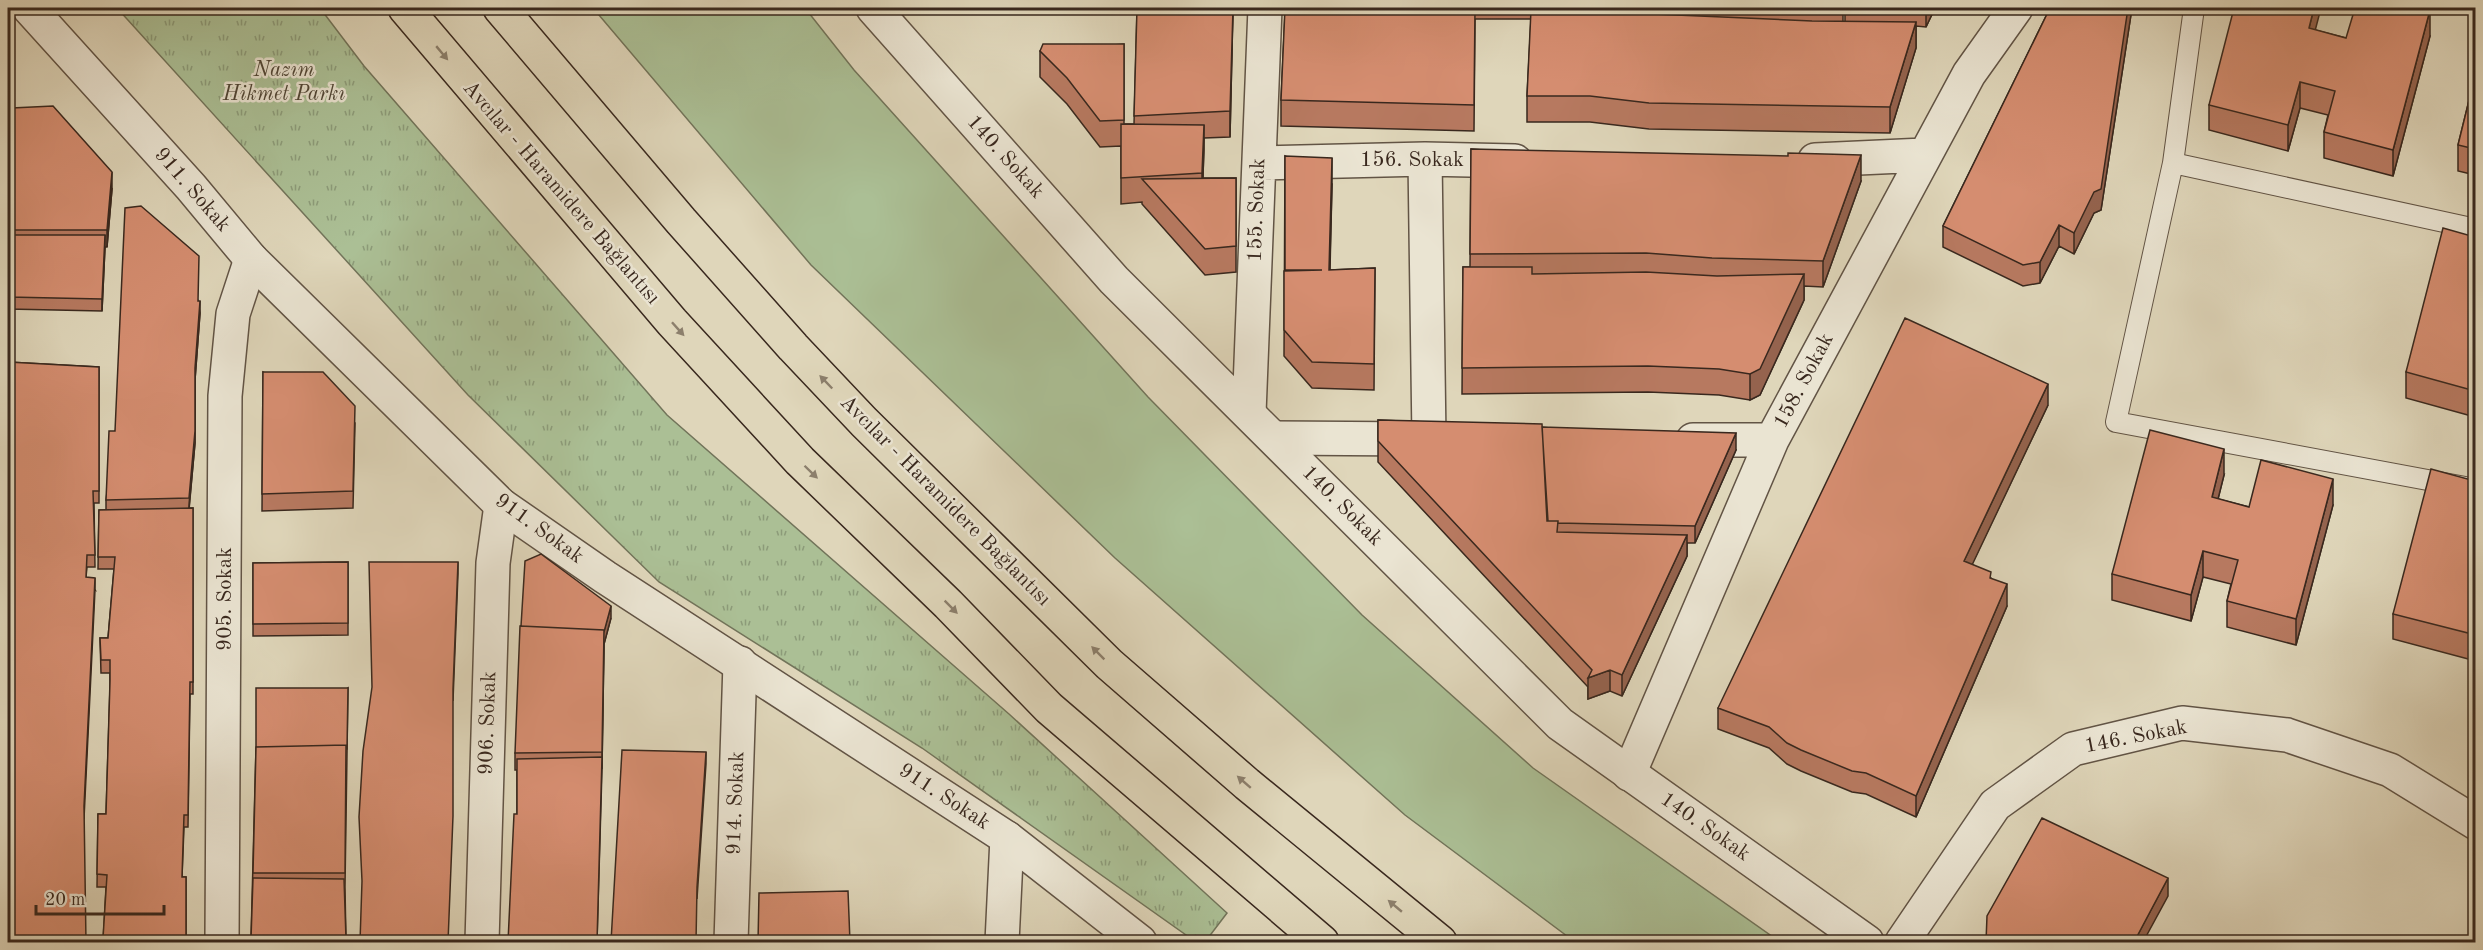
<svg xmlns="http://www.w3.org/2000/svg" width="2483" height="950" viewBox="0 0 2483 950" font-family="'Old Standard TT',serif">
  <style>
    .green { fill: #abbf95; stroke: #72745a; stroke-width: 1.5 }
    .park { fill: url(#park-tufts); stroke: #72745a; stroke-width: 1.5 }
    .lines { fill: none; stroke-linecap: round; stroke-linejoin: round }
    .service-casing { stroke: #625445; stroke-width: 22 }
    .minor-casing { stroke: #625445; stroke-width: 36 }
    .tertiary-casing { stroke: #625445; stroke-width: 36 }
    .trunk-casing { stroke: #39281e; stroke-width: 36 }
    .service { stroke: #eae4d2; stroke-width: 20 }
    .minor { stroke: #eae4d2; stroke-width: 33 }
    .tertiary { stroke: #eae4d2; stroke-width: 33 }
    .trunk { stroke: #dfd6ba; stroke-width: 33 }
    .wall { fill: #b77960; stroke: #39281e; stroke-width: 1.5 }
    .shaded-wall { fill: #95634e; stroke: #39281e; stroke-width: 1.5 }
    .building { fill: #d58d70; stroke: #39281e; stroke-width: 1.5 }
    .oneway { fill: #8c7f6c }
    .labels { text-anchor: middle; dominant-baseline: central; stroke-width: 5; stroke-linejoin: round; paint-order: stroke }
    .park-label { font-size: 21px; font-style: italic; fill: #504636; stroke: #eae4d2 }
    .street-label { font-size: 21px; fill: #39281e; stroke: #eae4d2 }
  </style>
  <defs>
    <pattern id="park-tufts" width="24" height="20" patternUnits="userSpaceOnUse" patternTransform="scale(1.5)"><rect width="24" height="20" fill="#abbf95"/><path d="M3 7l-1-3M5 7V3M7 7l1-3M15 17l-1-3M17 17v-4M19 17l1-3" fill="none" stroke="#8c9b79"/></pattern>
  </defs>
  <rect width="100%" height="100%" fill="#dfd6ba"/>
  <filter id="stains"><feTurbulence type="fractalNoise" baseFrequency=".00333" numOctaves="4"/><feColorMatrix values="0 0 0 0 .2 0 0 0 0 .09 0 0 0 0 .02 0 0 0 .5 -.17"/></filter>
  <radialGradient id="worn" r=".72"><stop offset=".6" stop-color="#630" stop-opacity="0"/><stop offset="1" stop-color="#630" stop-opacity=".3"/></radialGradient>
  <path class="green" d="M 593,8 L 805,8 L 854,70 L 1148,397 L 1362,615 L 1533,768 L 1780,942 L 1575,942 L 1405,815 L 1115,558 L 811,265 Z"/>
  <path class="park" d="M 117,8 L 320,8 L 364,66 L 667,415 L 1009,714 L 1227,913 L 1205,942 L 1196,942 L 922,748 L 659,582 L 468,395 Z"/>
  <g class="lines">
    <defs>
      <path id="service" d="M 2173,163 L 2194,8
        M 2476,229 L 2173,163 L 2116,422 L 2476,489"/>
      <path id="minor" d="M 1425,159 L 1429,439
        M 1815,160 L 1924,155
        M 1259,163 L 1425,159 L 1515,161
        M 1249,413 L 1265,8
        M 1274,438 L 1422,439
        M 1693,440 L 1772,440
        M 1629,774 L 1772,440 L 1969,74 L 2016,8
        M 222,942 L 225,396 L 233,314 L 251,259
        M 482,942 L 493,563 L 501,505
        M 731,942 L 740,663
        M 1002,942 L 1007,838
        M 1902,942 L 1995,805 L 2073,749 L 2182,723 L 2287,735 L 2390,770 L 2476,823"/>
      <path id="tertiary" d="M 29,8 L 191,187 L 251,259 L 501,505 L 605,577 L 1007,838 L 1140,942
        M 873,8 L 1114,280 L 1560,724 L 1867,942"/>
      <path id="trunk" d="M 405,8 L 672,322 L 800,461 L 948,604 L 1049,708 L 1322,942
        M 500,8 L 681,221 L 793,347 L 864,422 L 1109,664 L 1247,784 L 1440,942"/>
    </defs>
    <use href="#service" class="service-casing"/>
    <use href="#minor" class="minor-casing"/>
    <use href="#tertiary" class="tertiary-casing"/>
    <use href="#trunk" class="trunk-casing"/>
    <use href="#service" class="service"/>
    <use href="#minor" class="minor"/>
    <use href="#tertiary" class="tertiary"/>
    <use href="#trunk" class="trunk"/>
  </g>
  <path class="wall" d="M 1063,8 L 1233,8 L 1230,137 L 1204,138 L 1203,178 L 1236,178 L 1236,272 L 1205,275 L 1142,204 L 1142,202 L 1121,204 L 1121,146 L 1100,147 L 1067,104 L 1040,77 L 1040,51 L 1124,44 L 1124,124 L 1134,124 L 1137,10 Z
    M 1282,8 L 1843,8 L 1843,22 L 1845,22 L 1845,8 L 1935,8 L 1926,27 L 1916,26 L 1916,48 L 1890,133 L 1649,129 L 1590,122 L 1527,122 L 1527,96 L 1531,19 L 1475,19 L 1474,131 L 1281,126 L 1281,100 L 1285,13 L 1282,13 Z
    M 2050,8 L 2132,8 L 2101,210 L 2094,213 L 2074,254 L 2059,246 L 2040,283 L 2023,286 L 1943,247 L 1943,226 Z
    M 2315,30 L 2346,38 L 2430,36 L 2393,176 L 2324,158 L 2324,132 L 2328,115 L 2300,108 L 2288,151 L 2209,130 L 2209,105 Z
    M 2475,76 L 2475,175 L 2458,171 L 2458,145 Z
    M 1471,149 L 1861,181 L 1823,287 L 1804,286 L 1804,300 L 1760,395 L 1750,400 L 1719,395 L 1648,392 L 1462,394 L 1463,267 L 1470,267 Z
    M 1285,156 L 1332,184 L 1330,270 L 1375,268 L 1374,390 L 1312,388 L 1284,356 Z
    M 112,189 L 107,247 L 105,247 L 102,311 L 8,309 L 8,230 Z
    M 2475,237 L 2475,417 L 2406,398 L 2406,372 Z
    M 198,301 L 200,313 L 195,380 L 195,443 L 189,508 L 193,508 L 193,694 L 190,694 L 188,827 L 184,827 L 182,877 L 186,877 L 186,942 L 103,942 L 106,887 L 97,887 L 98,814 L 106,814 L 110,687 L 110,673 L 101,673 L 100,638 L 108,638 L 114,569 L 98,569 L 99,510 L 106,510 L 106,500 L 115,431 Z
    M 8,362 L 99,367 L 99,503 L 94,503 L 95,567 L 87,567 L 86,577 L 95,590 L 13,553 L 11,505 L 8,505 Z
    M 263,372 L 355,423 L 353,508 L 262,511 Z
    M 2048,405 L 1972,564 L 1991,578 L 2007,606 L 1916,817 L 1866,794 L 1852,792 L 1801,771 L 1787,764 L 1769,748 L 1718,729 L 1718,708 Z
    M 1378,420 L 1542,427 L 1736,450 L 1695,543 L 1687,543 L 1687,556 L 1622,696 L 1610,691 L 1588,699 L 1588,687 L 1378,462 Z
    M 2224,475 L 2218,499 L 2249,507 L 2333,505 L 2296,645 L 2227,627 L 2227,601 L 2231,584 L 2203,577 L 2191,621 L 2112,600 L 2112,574 Z
    M 2475,481 L 2472,660 L 2393,639 L 2393,614 Z
    M 348,562 L 348,635 L 253,636 L 253,563 Z
    M 611,618 L 604,644 L 602,769 L 597,942 L 517,814 L 517,770 L 515,770 L 515,753 Z
    M 348,688 L 345,887 L 346,942 L 246,942 L 251,939 L 256,747 Z"/>
  <path class="shaded-wall" d="M 1233,8 L 1230,137 L 1230,111 Z
    M 1926,8 L 1935,8 L 1926,27 Z
    M 2128,8 L 2132,8 L 2101,210 L 2094,213 L 2074,254 L 2074,233 Z
    M 2314,8 L 2321,8 L 2309,54 L 2309,28 Z
    M 2430,10 L 2430,36 L 2393,176 L 2393,150 Z
    M 1916,22 L 1916,48 L 1890,133 L 1890,107 Z
    M 2300,82 L 2300,108 L 2288,151 L 2288,125 Z
    M 1204,125 L 1204,151 L 1202,199 L 1202,173 Z
    M 1861,155 L 1861,181 L 1823,287 L 1823,261 Z
    M 1332,158 L 1332,184 L 1329,296 L 1329,270 Z
    M 112,172 L 112,189 L 107,247 L 107,230 Z
    M 2059,225 L 2059,246 L 2040,283 L 2040,262 Z
    M 105,235 L 105,247 L 102,311 L 102,299 Z
    M 1804,274 L 1804,300 L 1760,395 L 1750,400 L 1750,374 Z
    M 200,301 L 200,313 L 195,380 L 195,443 L 189,510 L 195,368 Z
    M 2048,384 L 2048,405 L 1964,582 L 1964,561 Z
    M 1736,433 L 1736,450 L 1695,543 L 1695,526 Z
    M 2224,449 L 2224,475 L 2212,523 L 2212,497 Z
    M 2333,479 L 2333,505 L 2296,645 L 2296,619 Z
    M 1687,535 L 1687,556 L 1622,696 L 1622,675 Z
    M 2203,551 L 2203,577 L 2191,621 L 2191,595 Z
    M 458,562 L 458,574 L 453,701 L 453,689 Z
    M 95,578 L 95,590 L 84,819 L 84,806 Z
    M 2007,584 L 2007,606 L 1916,817 L 1916,796 Z
    M 611,606 L 611,618 L 604,644 L 602,769 L 603,634 Z
    M 2475,621 L 2475,647 L 2472,660 L 2472,634 Z
    M 1610,670 L 1610,691 L 1588,699 L 1588,678 Z
    M 706,752 L 706,764 L 697,899 L 697,887 Z
    M 2168,878 L 2168,896 L 2143,942 L 2134,942 Z"/>
  <path class="building" d="M 1137,8 L 1233,8 L 1230,111 L 1134,116 Z
    M 1285,8 L 1475,8 L 1474,105 L 1281,100 Z
    M 2050,8 L 2128,8 L 2101,189 L 2094,192 L 2074,233 L 2059,225 L 2040,262 L 2023,265 L 1943,226 Z
    M 2234,8 L 2314,8 L 2309,28 L 2346,38 L 2355,8 L 2422,8 L 2430,10 L 2393,150 L 2324,132 L 2335,91 L 2300,82 L 2288,125 L 2209,105 Z
    M 1531,10 L 1593,13 L 1655,11 L 1654,14 L 1812,21 L 1916,22 L 1890,107 L 1649,103 L 1590,96 L 1527,96 Z
    M 1043,44 L 1124,44 L 1124,120 L 1100,121 L 1067,78 L 1040,51 Z
    M 2475,76 L 2475,149 L 2458,145 Z
    M 53,106 L 112,172 L 107,230 L 8,230 L 12,108 Z
    M 1121,124 L 1204,125 L 1202,173 L 1121,178 Z
    M 1471,149 L 1788,156 L 1788,153 L 1861,155 L 1823,261 L 1712,258 L 1646,253 L 1470,254 Z
    M 1285,156 L 1332,158 L 1329,270 L 1375,268 L 1374,364 L 1312,362 L 1284,330 L 1284,271 L 1322,270 L 1285,270 Z
    M 1236,178 L 1236,246 L 1205,249 L 1142,179 Z
    M 141,206 L 199,256 L 198,301 L 200,301 L 195,368 L 195,431 L 189,498 L 106,500 L 109,431 L 115,431 L 125,208 Z
    M 2443,228 L 2475,237 L 2475,391 L 2406,372 Z
    M 8,235 L 105,235 L 102,299 L 8,297 Z
    M 1463,267 L 1532,267 L 1532,274 L 1646,272 L 1717,276 L 1804,274 L 1760,369 L 1750,374 L 1719,369 L 1648,366 L 1462,368 Z
    M 1905,318 L 2048,384 L 1964,561 L 1991,572 L 1990,578 L 2007,584 L 1916,796 L 1866,773 L 1852,771 L 1801,750 L 1787,743 L 1769,727 L 1718,708 Z
    M 8,362 L 99,367 L 99,491 L 93,491 L 95,555 L 87,555 L 86,577 L 95,578 L 84,806 L 86,942 L 8,942 L 8,553 L 13,553 L 11,493 L 8,493 Z
    M 263,372 L 323,372 L 355,406 L 353,491 L 262,494 Z
    M 1378,420 L 1542,424 L 1547,521 L 1558,521 L 1557,532 L 1687,535 L 1622,675 L 1610,670 L 1588,678 L 1592,670 L 1378,441 Z
    M 1542,427 L 1736,433 L 1695,526 L 1558,523 L 1558,521 L 1548,521 Z
    M 2150,430 L 2224,449 L 2212,497 L 2249,507 L 2261,460 L 2333,479 L 2296,619 L 2227,601 L 2238,560 L 2203,551 L 2191,595 L 2112,574 Z
    M 2431,469 L 2475,481 L 2475,621 L 2472,634 L 2393,614 Z
    M 193,508 L 193,682 L 190,682 L 188,815 L 184,815 L 182,877 L 186,877 L 186,939 L 103,938 L 107,875 L 97,874 L 98,814 L 106,814 L 110,681 L 110,660 L 101,660 L 100,638 L 108,638 L 115,557 L 98,557 L 99,510 Z
    M 541,554 L 611,606 L 604,632 L 604,630 L 521,626 L 525,561 Z
    M 348,562 L 348,623 L 253,624 L 253,563 Z
    M 369,562 L 458,562 L 453,689 L 453,816 L 448,942 L 360,942 L 362,881 L 359,817 L 363,751 L 372,687 Z
    M 520,626 L 604,630 L 602,752 L 515,753 Z
    M 256,688 L 348,688 L 347,749 L 346,749 L 346,745 L 256,747 Z
    M 346,745 L 345,873 L 253,873 L 256,747 Z
    M 622,750 L 706,752 L 697,887 L 696,942 L 611,942 Z
    M 602,757 L 597,942 L 508,942 L 514,814 L 517,814 L 517,759 Z
    M 2042,818 L 2168,878 L 2134,942 L 1986,942 L 1987,916 Z
    M 253,878 L 344,879 L 346,939 L 344,939 L 344,942 L 246,942 L 246,939 L 251,939 Z
    M 848,891 L 850,942 L 758,942 L 759,893 Z"/>
  <defs><path id="oneway-solid" d="M-6-.8H1V-3.2L6.5 0L1 3.2V.8H-6Z" transform="scale(1.5)"/></defs>
  <g class="oneway">
    <use href="#oneway-solid" transform="translate(442 53) rotate(50)"/>
    <use href="#oneway-solid" transform="translate(678 329) rotate(48)"/>
    <use href="#oneway-solid" transform="translate(826 382) rotate(-134)"/>
    <use href="#oneway-solid" transform="translate(811 472) rotate(44)"/>
    <use href="#oneway-solid" transform="translate(951 607) rotate(45)"/>
    <use href="#oneway-solid" transform="translate(1098 653) rotate(-135)"/>
    <use href="#oneway-solid" transform="translate(1244 782) rotate(-139)"/>
    <use href="#oneway-solid" transform="translate(1395 906) rotate(-140)"/>
  </g>
  <g class="labels">
    <g class="park-label">
      <text x="284" y="70">Nazım<tspan x="284" dy="24">Hikmet Parkı</tspan></text>
    </g>
    <g class="street-label">
      <text transform="translate(1005 157) rotate(48)">140. Sokak</text>
      <text x="1412" y="160">156. Sokak</text>
      <text transform="translate(192 190) rotate(49)">911. Sokak</text>
      <text transform="translate(561 193) rotate(49)">Avcılar - Haramidere Bağlantısı</text>
      <text transform="translate(1257 210) rotate(-88)">155. Sokak</text>
      <text transform="translate(1804 381) rotate(-62)">158. Sokak</text>
      <text transform="translate(945 501) rotate(45)">Avcılar - Haramidere Bağlantısı</text>
      <text transform="translate(1342 506) rotate(45)">140. Sokak</text>
      <text transform="translate(539 529) rotate(36)">911. Sokak</text>
      <text transform="translate(225 599) rotate(-90)">905. Sokak</text>
      <text transform="translate(488 723) rotate(-88)">906. Sokak</text>
      <text transform="translate(2136 737) rotate(-11)">146. Sokak</text>
      <text transform="translate(944 797) rotate(33)">911. Sokak</text>
      <text transform="translate(736 803) rotate(-88)">914. Sokak</text>
      <text transform="translate(1705 827) rotate(35)">140. Sokak</text>
    </g>
  </g>
  <rect width="2483" height="950" fill="none" stroke="#dfd6ba" stroke-width="30"/>
  <rect x="9" y="9" width="2465" height="932" fill="none" stroke="#39281e" stroke-width="3"/>
  <rect x="15" y="15" width="2453" height="920" fill="none" stroke="#39281e" stroke-width="1.5"/>
  <path d="M36 905v9h128v-9" fill="none" stroke="#39281e" stroke-width="3"/>
  <text x="45" y="905" font-size="18" fill="#39281e" stroke="#eae4d2" stroke-width="4.5" paint-order="stroke">20 m</text>
  <rect width="100%" height="100%" filter="url(#stains)"/>
  <rect width="100%" height="100%" fill="url(#worn)"/>
</svg>
